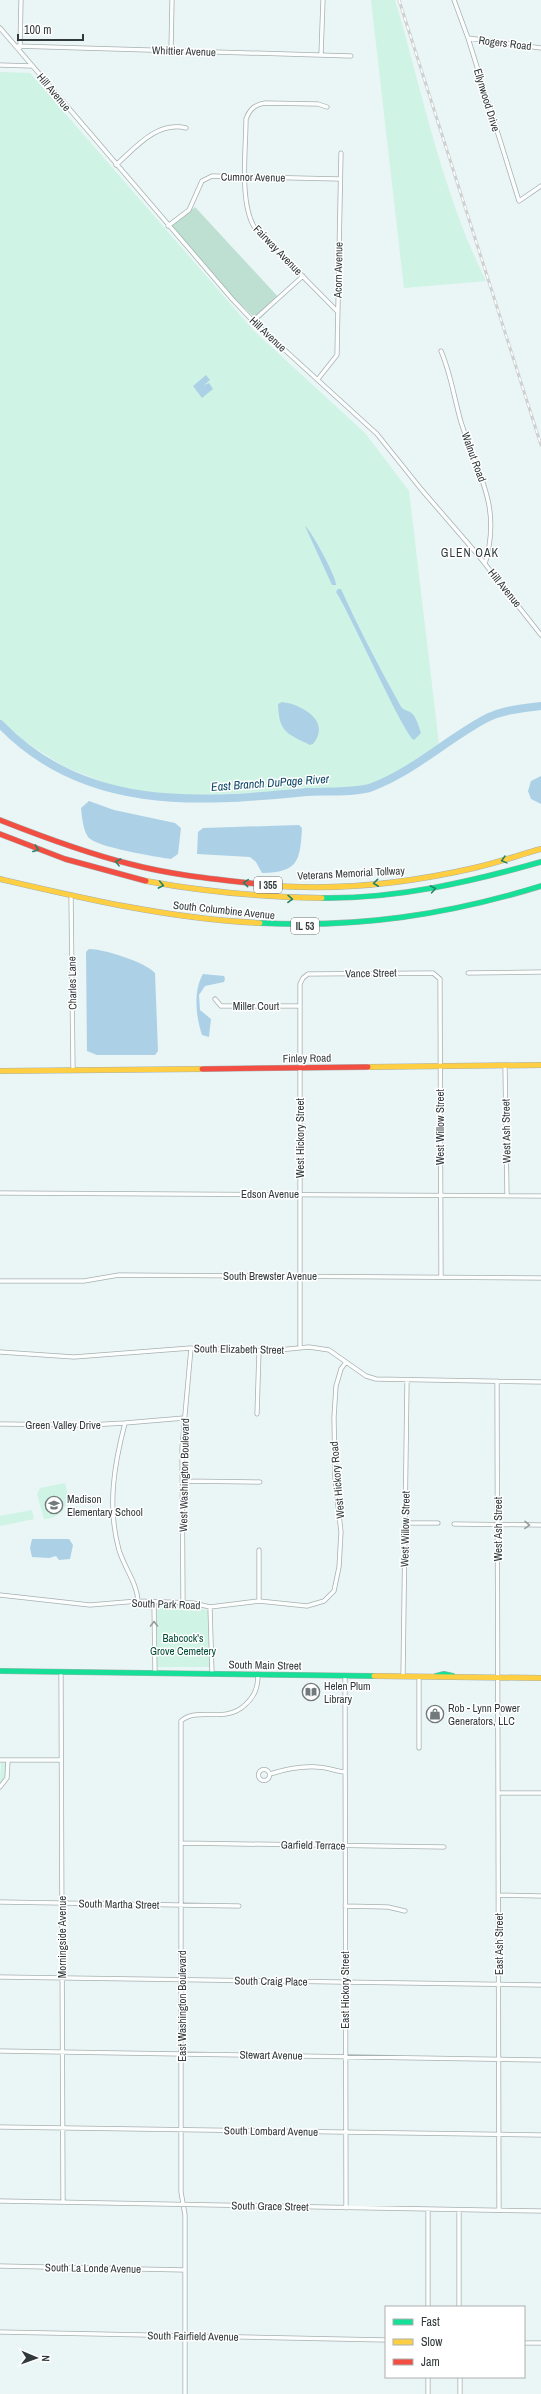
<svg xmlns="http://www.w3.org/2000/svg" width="541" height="2394" viewBox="0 0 541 2394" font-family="'Archivo Narrow',sans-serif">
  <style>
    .green { fill: #cff3e4 }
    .forest { fill: #bde0d2 }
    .water { fill: #acd1e7 }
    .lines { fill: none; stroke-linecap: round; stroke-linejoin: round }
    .river { stroke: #acd1e7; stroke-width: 8 }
    .street-casing { stroke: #a7b0b0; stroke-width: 5 }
    .fast-casing { stroke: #a7b0b0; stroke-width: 6 }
    .slow-casing { stroke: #a7b0b0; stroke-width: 6 }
    .jam-casing { stroke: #a7b0b0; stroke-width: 6 }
    .street { stroke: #fcfefe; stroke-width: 3.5 }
    .fast { stroke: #16e098; stroke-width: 5 }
    .slow { stroke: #ffcf43; stroke-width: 5 }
    .jam { stroke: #f24e42; stroke-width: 5 }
    .rail-casing { stroke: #cfd1d1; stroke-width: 3 }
    .rail { stroke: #fff; stroke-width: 1.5; stroke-dasharray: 4.5; stroke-linecap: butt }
    .oneway { stroke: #258464 }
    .oneway2 { stroke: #969c9c }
    .labels { text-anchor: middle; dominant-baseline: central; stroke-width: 3; stroke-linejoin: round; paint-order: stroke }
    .shield { fill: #fff; stroke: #6f7475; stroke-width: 1 }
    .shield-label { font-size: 10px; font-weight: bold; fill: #31393a }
    .street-label { font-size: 11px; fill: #31393a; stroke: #fff }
    .poi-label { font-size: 11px; fill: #31393a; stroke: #fff; text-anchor: start }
    .park-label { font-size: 11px; fill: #004c35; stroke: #fff }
    .neighbourhood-label { font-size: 12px; letter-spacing: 1px; fill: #31393a; stroke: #fff }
    .water-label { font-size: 12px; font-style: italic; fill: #0c4666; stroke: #fff }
  </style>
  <rect width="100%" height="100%" fill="#eaf5f5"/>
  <path class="green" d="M 371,0 L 395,0 C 423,94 442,193 486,281 L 404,288 Z
    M 0,72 L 30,73 L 254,331 L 365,433 L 409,491 L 439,744 L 405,769 L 366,786 L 311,789 L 301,787 L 286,792 L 165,796 L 118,788 L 65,767 L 22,740 L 0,719 Z
    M 65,1483 C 71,1501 65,1518 44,1519 L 37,1494 L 40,1488 Z
    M 32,1510 L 34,1519 L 0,1526 L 0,1516 Z
    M 179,1605 L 204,1609 L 208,1611 L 210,1636 L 210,1667 L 157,1667 L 157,1610 L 159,1606 Z
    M 1,1762 L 6,1764 L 6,1775 L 0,1785 Z"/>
  <path class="forest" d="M 195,207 L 280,299 L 258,321 L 226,290 L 171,226 Z"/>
  <path class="water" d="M 206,375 L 210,380 L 204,385 L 209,383 L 213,389 L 202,398 L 193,386 Z
    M 305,526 C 309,527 338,579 336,585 L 332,585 Z
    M 338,589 L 341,589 C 359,629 379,667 400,705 C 403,710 406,710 410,712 C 416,715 419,727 421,733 L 414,740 C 405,737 349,611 336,592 Z
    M 282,702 C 301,704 332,721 313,744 L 310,745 C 286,733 279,732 278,704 Z
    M 541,776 L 541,804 L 531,799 L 528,791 L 531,781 Z
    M 89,801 L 114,810 L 175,823 L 181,828 L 178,854 L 171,859 C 157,857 95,847 88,837 C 83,829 82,818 81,808 Z
    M 299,825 L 302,828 C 300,862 298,872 262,873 L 256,862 L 250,857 L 197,854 L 198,832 L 203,828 Z
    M 89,949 C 104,949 145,962 155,973 L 158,1051 L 155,1055 L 97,1055 L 87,1051 L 86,952 Z
    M 203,974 L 224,976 L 225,979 L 224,982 L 205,986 L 199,995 L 200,1010 L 211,1019 L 209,1037 L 202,1035 C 196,1017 193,991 203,974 Z
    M 32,1539 L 69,1539 L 73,1545 L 70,1559 L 59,1560 L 56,1556 L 49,1558 L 32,1557 L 30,1548 Z"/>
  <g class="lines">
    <path class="river" d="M 0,724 C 83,811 196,803 306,792 C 322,791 358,793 372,787 C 414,771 446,740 485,719 C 501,710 524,708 541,706"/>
    <defs>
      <path id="street" d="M 454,0 L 468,38 L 519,201 L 541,186
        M 0,28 L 233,300 L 253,321 L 377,434 L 421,489 L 478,555 L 541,635
        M 468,38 L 541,48
        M 16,46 L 351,56
        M 20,48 L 21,0
        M 171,50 L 172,0
        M 321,55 L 323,0
        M 0,65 L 32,66
        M 327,107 L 318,104 L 265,103 C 254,105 250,109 246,119 C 246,149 239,204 255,228 L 337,311
        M 116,165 C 136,147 157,121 186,128
        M 168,226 L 189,210 L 202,181 L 212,176 L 340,179
        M 253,321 L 303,276
        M 441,351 C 451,374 454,398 461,422 C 478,476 502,505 485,564
        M 318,379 L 337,355 L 341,153
        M 71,895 L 73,1070
        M 468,973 L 541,972
        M 215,999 L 221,1006 L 300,1006
        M 505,1066 L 507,1196
        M 0,1193 L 541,1196
        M 0,1281 L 84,1281 L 119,1275 L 541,1278
        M 300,1346 L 300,984 L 303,978 L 308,974 L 433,973 L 440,979 L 441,1277
        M 0,1352 L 74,1357 L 191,1348 L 268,1351 L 309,1347 L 329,1350 L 366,1376 L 376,1379 L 541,1382
        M 497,1381 L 499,2210
        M 257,1414 L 259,1351
        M 0,1424 L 89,1425 L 125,1423
        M 182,1481 L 260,1482
        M 405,1523 L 438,1523
        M 454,1524 L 541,1525
        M 259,1550 L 259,1601
        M 0,1595 L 90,1605 L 138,1601 L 193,1603 L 210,1607 L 259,1601 L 307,1606 L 324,1601 L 334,1591 L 339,1567 L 341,1532 L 335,1479 L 334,1417 L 336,1386 L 341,1369 L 346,1362
        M 138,1601 C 137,1583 124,1567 119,1550 C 107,1507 114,1465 125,1423 L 184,1418
        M 183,1602 L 182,1448 L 191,1348
        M 154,1603 L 155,1673
        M 210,1607 L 212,1674
        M 61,1672 L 63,2202
        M 345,1676 L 346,2208
        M 403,1676 L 407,1381
        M 419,1748 L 419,1677
        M 0,1760 L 61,1760
        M258.5 1775a5.5 5.5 0 1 1 11 0a5.5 5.5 0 1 1-11 0Z
        M 270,1774 C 286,1769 300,1766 317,1767 C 326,1767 335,1771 345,1772
        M 0,1787 L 7,1778 L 8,1760
        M 499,1793 L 541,1793
        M 181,1843 L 444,1847
        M 499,1895 L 541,1896
        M 0,1902 L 239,1906
        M 345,1906 L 388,1907 L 405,1911
        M 0,1977 L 541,1985
        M 0,2051 L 541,2060
        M 0,2127 L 541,2135
        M 0,2201 L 541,2211
        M 459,2210 L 459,2307
        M 0,2266 L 185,2270
        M 428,2307 L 428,2209
        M 0,2332 L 386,2340
        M 524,2343 L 541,2343
        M 460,2377 L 460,2394
        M 185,2394 L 185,2215 L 181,2192 L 181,1721 C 198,1706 225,1724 245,1705 C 255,1696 258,1687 258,1674
        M 428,2394 L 428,2377"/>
      <path id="fast" d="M 322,898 C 397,899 470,882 541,862
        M 260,923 C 358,928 447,915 541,886
        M 0,1671 L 374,1676
        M 436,1676 L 444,1674 L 453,1676"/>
      <path id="slow" d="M 0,879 C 86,899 171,919 260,923
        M 146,881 C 205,892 263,897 322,898
        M 257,884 C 328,892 404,884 474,868 C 497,863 519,855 541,849
        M 368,1067 L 541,1065
        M 0,1071 L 202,1069
        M 374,1676 L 541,1678"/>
      <path id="jam" d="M 0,820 C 43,837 86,853 130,864 C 172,875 214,879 257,884
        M 0,834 L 65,859 L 146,881
        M 202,1069 L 368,1067"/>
    </defs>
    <use href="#street" class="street-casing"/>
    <use href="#fast" class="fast-casing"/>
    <use href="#slow" class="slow-casing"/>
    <use href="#jam" class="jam-casing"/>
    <use href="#street" class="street"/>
    <use href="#fast" class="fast"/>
    <use href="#slow" class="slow"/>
    <use href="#jam" class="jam"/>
    <defs>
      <path id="rail" d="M 399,0 L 541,445"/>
    </defs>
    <use href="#rail" class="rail-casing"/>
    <use href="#rail" class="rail"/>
  </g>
  <defs><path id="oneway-chevron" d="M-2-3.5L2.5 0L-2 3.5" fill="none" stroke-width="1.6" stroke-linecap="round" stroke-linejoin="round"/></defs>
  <g class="oneway">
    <use href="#oneway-chevron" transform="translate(36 849) rotate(21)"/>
    <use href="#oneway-chevron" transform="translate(504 860) rotate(165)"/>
    <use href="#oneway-chevron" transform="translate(118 862) rotate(-166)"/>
    <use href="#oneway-chevron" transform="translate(246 883) rotate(-175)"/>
    <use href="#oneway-chevron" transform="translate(376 883) rotate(174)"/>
    <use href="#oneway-chevron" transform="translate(161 885) rotate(11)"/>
    <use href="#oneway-chevron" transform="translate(433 889) rotate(-10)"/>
    <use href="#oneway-chevron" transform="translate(290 899) rotate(1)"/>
  </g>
  <g class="oneway2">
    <use href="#oneway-chevron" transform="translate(527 1525) rotate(1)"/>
    <use href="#oneway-chevron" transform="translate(154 1624) rotate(-90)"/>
  </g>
  <defs>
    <symbol id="school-ring" viewBox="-11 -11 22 22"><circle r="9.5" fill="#fff" stroke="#727b7b" stroke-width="1.5"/><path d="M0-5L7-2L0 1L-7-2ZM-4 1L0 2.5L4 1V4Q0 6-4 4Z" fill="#727b7b"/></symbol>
    <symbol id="library-ring" viewBox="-11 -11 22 22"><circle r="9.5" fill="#fff" stroke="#727b7b" stroke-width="1.5"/><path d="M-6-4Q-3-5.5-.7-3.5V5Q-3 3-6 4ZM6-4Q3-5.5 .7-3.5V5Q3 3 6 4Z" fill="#727b7b"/></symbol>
    <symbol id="shop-ring" viewBox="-11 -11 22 22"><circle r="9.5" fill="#fff" stroke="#727b7b" stroke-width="1.5"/><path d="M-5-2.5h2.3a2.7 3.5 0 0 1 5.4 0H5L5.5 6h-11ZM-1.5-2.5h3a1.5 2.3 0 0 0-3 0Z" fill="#727b7b"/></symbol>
  </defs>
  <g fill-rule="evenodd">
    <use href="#school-ring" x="44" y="1495" width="20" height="20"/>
    <use href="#library-ring" x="301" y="1682" width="20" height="20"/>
    <use href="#shop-ring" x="425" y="1704" width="20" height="20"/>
  </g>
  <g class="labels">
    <g class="shield">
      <rect x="254" y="877" width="28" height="16" rx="3"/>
      <rect x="291" y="918" width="28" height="16" rx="3"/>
    </g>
    <g class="shield-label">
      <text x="268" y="885">I 355</text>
      <text x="305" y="926">IL 53</text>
    </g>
    <g class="street-label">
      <text transform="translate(505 43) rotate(7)">Rogers Road</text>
      <text transform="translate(184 51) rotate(2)">Whittier Avenue</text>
      <text transform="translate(54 92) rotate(50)">Hill Avenue</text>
      <text transform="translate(487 100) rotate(73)">Ellynwood Drive</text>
      <text transform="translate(253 177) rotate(1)">Cumnor Avenue</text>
      <text transform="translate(278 250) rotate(46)">Fairway Avenue</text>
      <text transform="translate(338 270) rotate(-89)">Acorn Avenue</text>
      <text transform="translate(268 334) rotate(43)">Hill Avenue</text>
      <text transform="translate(474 457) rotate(70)">Walnut Road</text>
      <text transform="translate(505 588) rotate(51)">Hill Avenue</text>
      <text transform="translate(351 873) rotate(-3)">Veterans Memorial Tollway</text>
      <text transform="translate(224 910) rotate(6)">South Columbine Avenue</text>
      <text transform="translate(371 973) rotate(-1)">Vance Street</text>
      <text transform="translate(72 983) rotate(-91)">Charles Lane</text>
      <text x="256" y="1006">Miller Court</text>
      <text transform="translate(307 1058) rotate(-1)">Finley Road</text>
      <text transform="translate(440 1127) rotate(-90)">West Willow Street</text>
      <text transform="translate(506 1131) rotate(-91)">West Ash Street</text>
      <text transform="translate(300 1138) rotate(-90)">West Hickory Street</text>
      <text x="270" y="1194">Edson Avenue</text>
      <text x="270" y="1276">South Brewster Avenue</text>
      <text transform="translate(239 1349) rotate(1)">South Elizabeth Street</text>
      <text x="63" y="1425">Green Valley Drive</text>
      <text transform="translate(184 1475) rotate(-89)">West Washington Boulevard</text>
      <text transform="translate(337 1480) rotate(-95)">West Hickory Road</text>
      <text transform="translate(405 1529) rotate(-89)">West Willow Street</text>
      <text transform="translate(498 1529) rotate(-90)">West Ash Street</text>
      <text transform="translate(166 1604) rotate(2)">South Park Road</text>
      <text transform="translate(265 1665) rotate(1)">South Main Street</text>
      <text transform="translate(313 1845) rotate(1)">Garfield Terrace</text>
      <text transform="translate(119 1904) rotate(1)">South Martha Street</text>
      <text transform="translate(62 1937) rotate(-90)">Morningside Avenue</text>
      <text transform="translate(499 1944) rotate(-90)">East Ash Street</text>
      <text transform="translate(271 1981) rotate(1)">South Craig Place</text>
      <text transform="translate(345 1990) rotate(-90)">East Hickory Street</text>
      <text transform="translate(182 2006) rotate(-90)">East Washington Boulevard</text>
      <text transform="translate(271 2055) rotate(1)">Stewart Avenue</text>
      <text transform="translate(271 2131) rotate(1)">South Lombard Avenue</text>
      <text transform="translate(270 2206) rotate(1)">South Grace Street</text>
      <text transform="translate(93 2268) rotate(1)">South La Londe Avenue</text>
      <text transform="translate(193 2336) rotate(1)">South Fairfield Avenue</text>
    </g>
    <g class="poi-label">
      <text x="67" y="1499">Madison<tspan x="67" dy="13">Elementary School</tspan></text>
      <text x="324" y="1686">Helen Plum<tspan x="324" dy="13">Library</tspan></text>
      <text x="448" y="1708">Rob - Lynn Power<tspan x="448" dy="13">Generators, LLC</tspan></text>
    </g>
    <g class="park-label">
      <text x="183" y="1638">Babcock's<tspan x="183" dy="13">Grove Cemetery</tspan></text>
    </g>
    <g class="neighbourhood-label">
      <text x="470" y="553">GLEN OAK</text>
    </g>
    <g class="water-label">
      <text transform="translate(270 783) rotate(-4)">East Branch DuPage River</text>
    </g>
  </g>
  <rect x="385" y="2306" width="140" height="72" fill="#ffffff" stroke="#adb0b0"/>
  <rect x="393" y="2319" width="20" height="6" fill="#16e098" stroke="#adb0b0"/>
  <text x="421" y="2326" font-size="12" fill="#31393a">Fast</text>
  <rect x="393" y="2339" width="20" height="6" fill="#ffcf43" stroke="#adb0b0"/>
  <text x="421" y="2346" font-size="12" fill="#31393a">Slow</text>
  <rect x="393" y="2359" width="20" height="6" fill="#f24e42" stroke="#adb0b0"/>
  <text x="421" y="2366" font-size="12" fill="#31393a">Jam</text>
  <g transform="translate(36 2358) rotate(92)" stroke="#ffffff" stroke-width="3" paint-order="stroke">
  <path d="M0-3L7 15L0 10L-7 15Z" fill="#31393a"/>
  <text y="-6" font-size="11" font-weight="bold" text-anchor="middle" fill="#31393a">N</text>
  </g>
  <path d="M18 34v6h65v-6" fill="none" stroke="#31393a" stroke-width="2"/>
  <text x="24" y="34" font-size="12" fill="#31393a" stroke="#ffffff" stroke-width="3" paint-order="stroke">100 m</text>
</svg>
